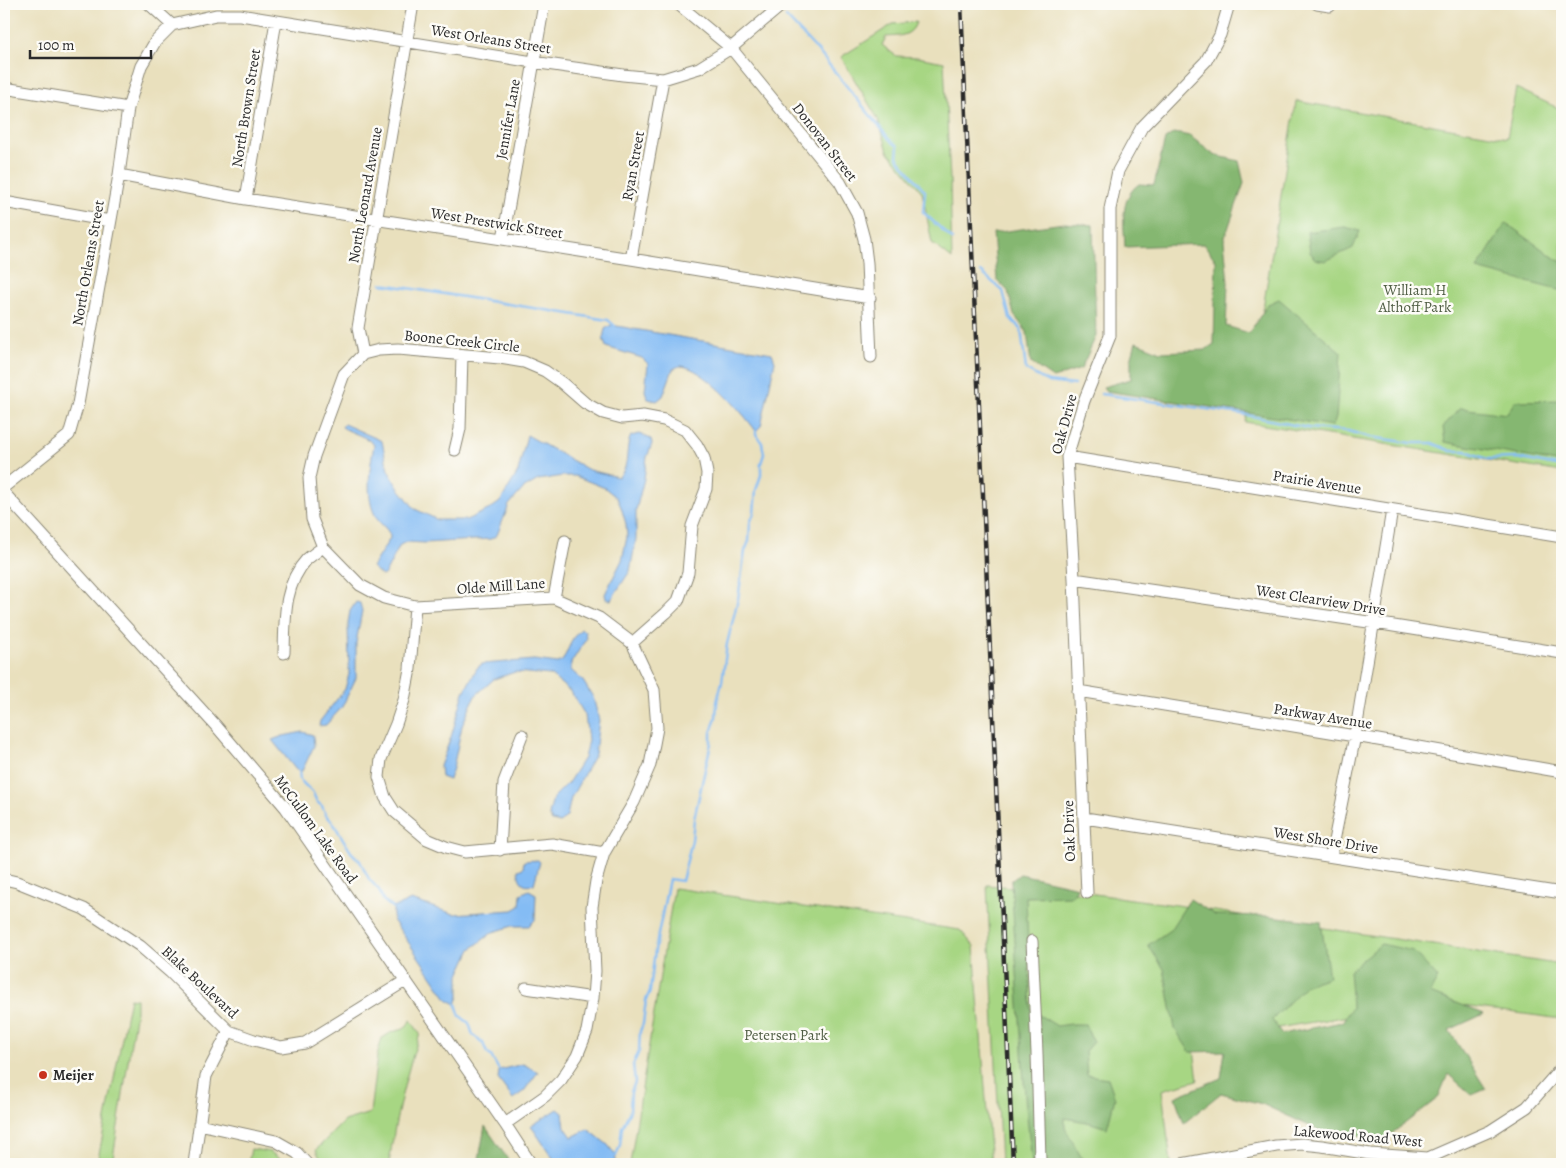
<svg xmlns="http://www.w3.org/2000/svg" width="1566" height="1168" viewBox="0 0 1566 1168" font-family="Alegreya,serif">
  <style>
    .green { fill: #a7d683; stroke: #698057 }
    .forest { fill: #85b771; stroke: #58714e }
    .water { fill: #84bcf4; stroke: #587490 }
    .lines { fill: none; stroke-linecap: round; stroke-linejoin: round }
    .stream { stroke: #84bcf4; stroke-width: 2.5 }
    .minor-casing { stroke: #8a8674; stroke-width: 13 }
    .minor { stroke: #fff; stroke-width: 11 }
    .rail-casing { stroke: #2b2b2b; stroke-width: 4.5 }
    .rail { stroke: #fdfcf7; stroke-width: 2.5; stroke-dasharray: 8; stroke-linecap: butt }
    .poi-dot { fill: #c8321e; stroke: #fdfcf7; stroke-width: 2 }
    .labels { text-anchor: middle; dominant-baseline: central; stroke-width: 5; stroke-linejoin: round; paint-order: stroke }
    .street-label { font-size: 15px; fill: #2b2b2b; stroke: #fdfcf7 }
    .park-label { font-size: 15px; fill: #505e45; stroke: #fdfcf7 }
    .poi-label { font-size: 15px; font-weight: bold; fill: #2b2b2b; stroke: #fdfcf7; text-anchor: start }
  </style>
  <rect width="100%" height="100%" fill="#fdfcf7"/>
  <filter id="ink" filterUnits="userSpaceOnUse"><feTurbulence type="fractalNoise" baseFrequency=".02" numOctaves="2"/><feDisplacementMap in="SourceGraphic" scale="10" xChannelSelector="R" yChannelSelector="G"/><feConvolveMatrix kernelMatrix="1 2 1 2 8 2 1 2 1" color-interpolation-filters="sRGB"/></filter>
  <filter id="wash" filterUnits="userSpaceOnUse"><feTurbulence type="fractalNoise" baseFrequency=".0096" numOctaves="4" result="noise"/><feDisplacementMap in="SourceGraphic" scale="20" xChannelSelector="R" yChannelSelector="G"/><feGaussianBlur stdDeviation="1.12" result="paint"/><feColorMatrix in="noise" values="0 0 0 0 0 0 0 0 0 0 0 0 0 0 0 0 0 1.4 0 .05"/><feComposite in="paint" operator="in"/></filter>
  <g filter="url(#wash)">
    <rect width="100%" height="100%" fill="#e9e0bd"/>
    <path class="green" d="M 916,22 C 912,37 898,36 886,37 L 882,45 L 896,56 L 917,57 L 944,62 L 950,179 L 952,259 L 932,243 L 922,192 L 888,151 L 878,119 L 841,57 L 893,24 Z
      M 1516,88 L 1562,110 L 1562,472 L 1245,422 L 1296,101 L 1507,138 Z
      M 987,885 L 1087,893 L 1176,905 L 1562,965 L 1562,1019 L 1433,1002 L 1193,1042 L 1198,1080 L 1162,1090 L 1171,1164 L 1001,1164 Z
      M 674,888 L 960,930 L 974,946 L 991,1164 L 630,1164 Z
      M 130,998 L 136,999 L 136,1011 L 112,1164 L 97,1164 Z
      M 411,1020 L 420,1034 C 405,1076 395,1120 389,1164 L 323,1164 L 316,1150 L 344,1121 L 370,1113 L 377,1056 L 382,1038 L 392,1032 L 404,1029 Z
      M 251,1149 L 270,1152 L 289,1164 L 248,1164 Z"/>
    <path class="forest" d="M 1174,133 L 1190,136 L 1214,155 L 1239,161 L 1244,183 L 1224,240 L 1228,283 L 1226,326 L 1249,333 L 1268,304 L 1279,299 L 1341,352 L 1336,418 L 1333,426 L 1106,391 L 1103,387 L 1131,379 L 1131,360 L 1136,342 L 1161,352 L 1205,350 L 1214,344 L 1216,261 L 1204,244 L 1125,247 C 1124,226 1119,198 1139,184 L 1154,185 L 1165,139 Z
      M 1064,223 L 1093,225 L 1096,336 L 1081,369 L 1053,378 L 1031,363 L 1027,332 L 1014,315 L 1008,291 L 997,280 L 993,233 Z
      M 1506,223 L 1556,259 L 1562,262 L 1562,291 L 1477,269 Z
      M 1345,227 L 1360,231 L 1353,248 L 1325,261 L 1315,259 L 1310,252 L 1307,232 Z
      M 1562,400 L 1562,463 L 1445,442 L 1443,427 L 1460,408 L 1507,414 L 1515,401 Z
      M 1020,874 L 1078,887 L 1072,896 L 1026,897 L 1031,1010 L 1057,1026 L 1071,1024 L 1085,1024 L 1093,1042 L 1085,1051 L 1087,1075 L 1108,1078 L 1115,1098 L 1107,1128 L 1091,1123 L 1065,1118 L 1065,1128 L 1085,1164 L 1032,1164 L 1025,1097 L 1011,881 Z
      M 1190,899 L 1215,915 L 1269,916 L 1321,922 L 1329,977 L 1306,985 L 1272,1020 L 1282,1034 L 1342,1022 L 1352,1007 L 1349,971 L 1381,944 L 1413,951 L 1438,978 L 1430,993 L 1484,1014 L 1449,1030 L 1486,1089 L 1472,1095 L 1448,1074 L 1438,1098 L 1386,1138 L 1327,1134 L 1262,1104 L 1221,1093 L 1184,1123 L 1175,1097 L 1221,1078 L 1225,1051 L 1190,1052 L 1175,1029 L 1164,969 L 1148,945 L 1170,930 Z
      M 485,1126 L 511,1164 L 478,1164 Z"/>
    <path class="water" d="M 611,325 L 772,353 L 775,361 L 761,426 L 756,431 C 743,413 703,366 680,366 C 679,366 673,369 673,369 L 663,396 L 657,401 L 648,399 L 645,391 L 648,364 L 642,358 L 606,347 L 603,338 L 605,329 Z
      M 344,424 L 382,441 L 388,470 L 397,486 L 415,509 L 438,520 L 466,520 L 490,509 L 500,502 L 518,472 L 527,435 L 589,470 L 618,477 C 631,467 624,449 631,436 L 639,434 L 651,439 L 652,444 L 647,457 L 644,479 L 636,510 L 636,539 L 630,571 L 611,600 L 606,599 L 605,594 L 622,560 L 627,537 L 626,524 L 621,507 L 617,498 L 605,488 L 575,476 L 563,476 L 538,480 L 523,489 L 509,505 L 497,535 L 491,539 L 425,543 L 406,542 L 400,545 L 385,574 L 382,576 L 372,567 L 390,538 C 390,530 382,526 377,519 C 364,497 370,468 374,445 C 369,437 351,433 342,427 Z
      M 356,602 L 360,603 L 362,611 L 356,643 L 356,678 L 342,707 L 326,725 L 319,726 L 320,721 L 345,689 L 349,674 L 348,623 L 350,611 Z
      M 581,629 L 585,631 L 586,639 L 571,663 L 571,670 L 583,681 L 593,697 L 599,720 L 595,754 L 571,798 L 567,816 L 560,823 L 552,821 L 549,815 L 553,798 L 568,783 L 584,758 L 588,740 L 585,715 L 571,692 L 550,675 L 515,672 L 494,679 L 475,696 L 462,726 L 453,768 L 449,780 L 441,777 L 440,766 L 451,737 L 464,692 L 477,668 L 482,664 L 534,660 L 558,663 L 563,660 L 573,638 Z
      M 303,732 L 313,735 L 314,746 L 302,771 L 296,770 L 272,740 L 283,736 Z
      M 538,860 L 540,862 L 534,884 C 522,887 519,881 518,870 L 523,868 L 524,861 Z
      M 529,890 L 536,894 L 535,920 L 529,926 L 513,926 L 493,932 L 471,949 L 459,975 L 459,997 L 456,1004 L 448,1000 L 393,920 L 393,908 L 411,900 L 454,914 L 513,910 L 520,906 L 521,894 Z
      M 523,1064 L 538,1072 L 524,1091 L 513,1099 L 498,1079 L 499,1070 Z
      M 558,1109 L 563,1113 L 565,1127 L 572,1137 L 588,1129 L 608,1145 L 616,1156 L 615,1164 L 557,1164 L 531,1126 Z"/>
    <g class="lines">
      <path class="stream" d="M 786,17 L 818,51 L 892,142 L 898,146 L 897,157 L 925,191 L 923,212 L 952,239
        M 981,272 L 1003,291 L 1010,318 L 1021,329 L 1026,370 L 1048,382 L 1074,385
        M 382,284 L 608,320 L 615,326
        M 1101,394 L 1242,414 L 1308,428 L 1348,431 L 1370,437 L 1412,443 L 1432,443 L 1451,451 L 1466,451 L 1487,459 L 1517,458 L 1562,467
        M 299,770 L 300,780 L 313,793 L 317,802 L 322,806 L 326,815 L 332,821 L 351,852 L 360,861 L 369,879 L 379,890 L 383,900 L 393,908
        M 456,1004 L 460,1016 L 469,1023 L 473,1035 L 483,1043 L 487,1053 L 491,1056 L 499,1070
        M 616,1156 L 620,1145 L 622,1127 L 630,1111 L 631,1092 L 635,1082 L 633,1065 L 639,1051 L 640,1031 L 643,1024 L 646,1000 L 650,991 L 655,950 L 669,879 L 682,881 L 692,840 L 694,819 L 711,743 L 711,733 L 716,717 L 717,702 L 722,682 L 727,644 L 738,599 L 745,551 L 749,541 L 750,523 L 754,513 L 756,490 L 761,475 L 761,463 L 764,454 L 762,443 L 756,434 L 756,431"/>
    </g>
  </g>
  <g filter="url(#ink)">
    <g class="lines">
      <defs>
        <path id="minor" d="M 149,4 L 172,25
          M 678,4 L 731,48 L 840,182 L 857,213 L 864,239 L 867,263 L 871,357
          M 1317,4 L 1330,6
          M 4,88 L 128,108
          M 119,175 L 246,199 L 631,259 L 870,298
          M 246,199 L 276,21
          M 4,202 L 110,221
          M 503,239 L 544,4
          M 631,259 L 663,79
          M 363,354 L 344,374 L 314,456 L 309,478 L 312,519 L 323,547 L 360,585 L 384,598 L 415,606 L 554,598 L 599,618 L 632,643 L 654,690 L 657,728 L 650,765 L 634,802 L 604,853 L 596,881 L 592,907 L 595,971 L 593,998 L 587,1031 L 577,1056 L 561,1080 L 545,1096 L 505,1124
          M 363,354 L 379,350 L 398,349 L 500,358 L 524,362 L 545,371 L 562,383 L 585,403 L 603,413 L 622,418 L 643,416 L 664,420 L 685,430 L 697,445 L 704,458 L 707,473 L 706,489 L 692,526 L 688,573 L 678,601 L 666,613 L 632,643
          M 363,354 L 358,328 L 413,4
          M 455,450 L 460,429 L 462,355
          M 1067,457 L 1562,537
          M 4,487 L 69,435 L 78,404 L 119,175 L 128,108 L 141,66 L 155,42 L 172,25 L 216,15 L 240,15 L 533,62 L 623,75 L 663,79 L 699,68 L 731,48 L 783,4
          M 4,493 L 217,727 L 286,808 L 505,1124 L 531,1164
          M 1074,579 L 1375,623 L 1562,653
          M 554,598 L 565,541
          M 415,606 L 410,669 L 404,700 L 396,724 L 381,759 L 379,777 L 385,797 L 394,811 L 427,839 L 446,847 L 465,852 L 552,844 L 604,853
          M 284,653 C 285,620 283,585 307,559 C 312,555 318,551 323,547
          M 1078,691 L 1355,736 L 1562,772
          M 1085,818 L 1562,893
          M 500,850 L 504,782 L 522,735
          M 1331,856 L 1355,736 L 1392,510
          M 4,879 L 17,882 L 84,909 L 140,946 L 170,972 L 229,1031 L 254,1040 L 281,1047 L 305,1043 L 405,981
          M 1087,893 L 1074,579 L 1067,457 L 1084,401 L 1110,336 L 1110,209 L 1118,171 L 1142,127 L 1206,61 L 1220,35 L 1229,4
          M 1032,941 L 1037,1053 L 1040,1160 L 1038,1164
          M 526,988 L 593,998
          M 199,1124 L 276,1141 L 297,1153 L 307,1164
          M 194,1164 L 206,1076 L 229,1031
          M 1182,1164 L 1276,1146 L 1302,1144 L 1322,1146 L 1370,1154 L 1428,1158 L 1490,1131 L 1527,1107 L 1562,1067"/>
      </defs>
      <use href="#minor" class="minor-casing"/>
      <use href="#minor" class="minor"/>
      <defs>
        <path id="rail" d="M 961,4 L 1013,1164"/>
      </defs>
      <use href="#rail" class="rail-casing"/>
      <use href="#rail" class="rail"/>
    </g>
  </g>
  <circle class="poi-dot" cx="43" cy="1075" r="5"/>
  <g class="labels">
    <g class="street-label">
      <text transform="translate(491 39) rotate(9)">West Orleans Street</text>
      <text transform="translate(246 108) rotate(-81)">North Brown Street</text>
      <text transform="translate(508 119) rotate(-80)">Jennifer Lane</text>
      <text transform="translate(825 142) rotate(52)">Donovan Street</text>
      <text transform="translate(633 166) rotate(-80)">Ryan Street</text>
      <text transform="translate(365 195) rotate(-80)">North Leonard Avenue</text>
      <text transform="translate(497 223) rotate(9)">West Prestwick Street</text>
      <text transform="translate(88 263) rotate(-80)">North Orleans Street</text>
      <text transform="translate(462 341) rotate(6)">Boone Creek Circle</text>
      <text transform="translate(1064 424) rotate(-75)">Oak Drive</text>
      <text transform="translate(1317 482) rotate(9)">Prairie Avenue</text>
      <text transform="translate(501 586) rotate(-4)">Olde Mill Lane</text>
      <text transform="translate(1321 600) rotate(9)">West Clearview Drive</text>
      <text transform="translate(1323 716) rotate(9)">Parkway Avenue</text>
      <text transform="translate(316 829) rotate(54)">McCullom Lake Road</text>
      <text transform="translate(1069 831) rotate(-92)">Oak Drive</text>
      <text transform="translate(1326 840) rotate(9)">West Shore Drive</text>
      <text transform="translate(200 982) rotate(43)">Blake Boulevard</text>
      <text transform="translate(1358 1136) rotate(5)">Lakewood Road West</text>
    </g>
    <g class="park-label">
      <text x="1415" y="290">William H<tspan x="1415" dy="17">Althoff Park</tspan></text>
      <text x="786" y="1035">Petersen Park</text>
    </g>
    <g class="poi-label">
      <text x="53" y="1075">Meijer</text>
    </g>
  </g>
  <rect width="1566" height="1168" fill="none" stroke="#fdfcf7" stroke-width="20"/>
  <path d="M30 50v8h121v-8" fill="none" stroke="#2b2b2b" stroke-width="2.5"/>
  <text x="38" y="50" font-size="15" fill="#2b2b2b" stroke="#fdfcf7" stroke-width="4" paint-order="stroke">100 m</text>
</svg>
